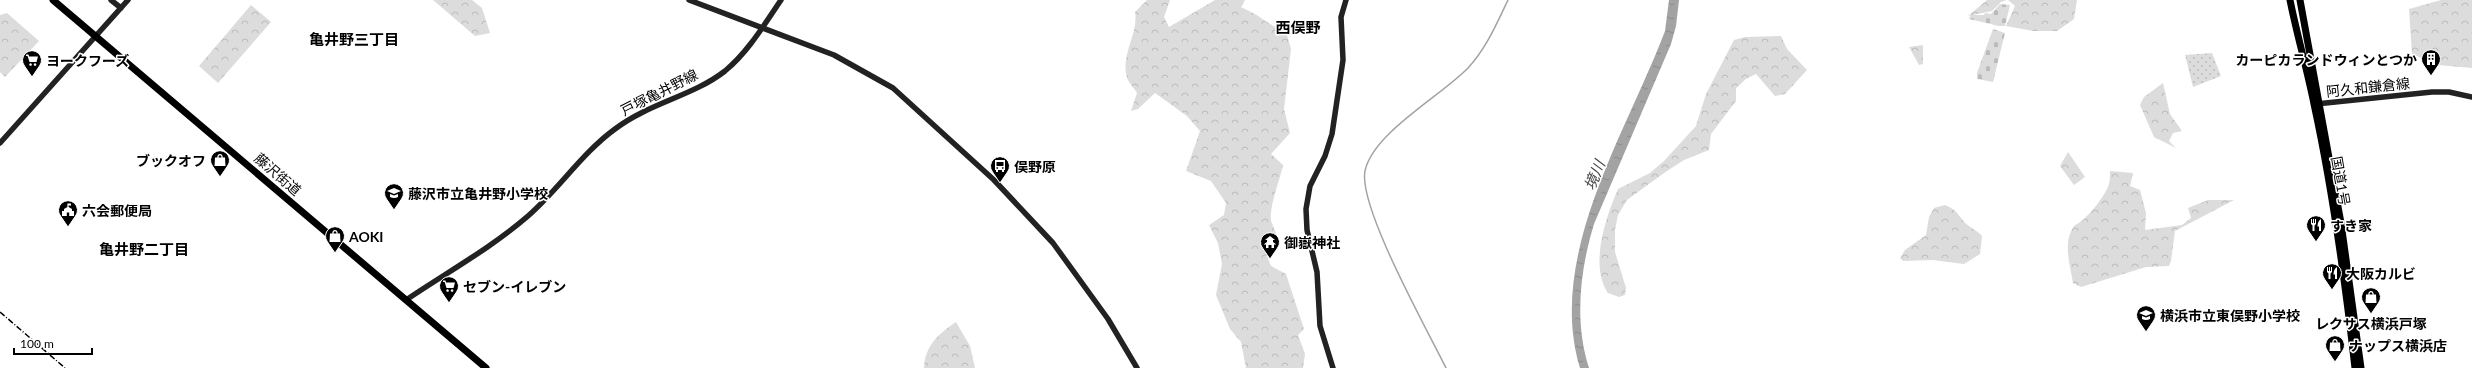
<svg xmlns="http://www.w3.org/2000/svg" width="2472" height="368" viewBox="0 0 2472 368" font-family="Lato,'Noto Sans JP',sans-serif">
  <style>
    .grass { fill: url(#grass-dots) }
    .forest { fill: url(#forest-crowns) }
    .cemetery { fill: url(#cemetery-stones) }
    .water { fill: url(#water-ripples) }
    .lines { fill: none; stroke-linecap: round; stroke-linejoin: round }
    .stream { stroke: #a3a3a3; stroke-width: 1.5 }
    .secondary { stroke: #222; stroke-width: 5.5 }
    .highway { stroke: #000; stroke-width: 7 }
    .rail { stroke: #000; stroke-width: 1.5; stroke-dasharray: 6 2 1 2; stroke-linecap: butt }
    .labels { text-anchor: middle; dominant-baseline: central; stroke-width: 3; stroke-linejoin: round; paint-order: stroke }
    .poi-label { font-size: 14px; font-weight: bold; fill: #000; stroke: #fff; text-anchor: start }
    .street-label { font-size: 14px; fill: #000; stroke: #fff }
    .neighbourhood-label { font-size: 15px; font-weight: bold; fill: #000; stroke: #fff }
    .water-label { font-size: 15px; font-style: italic; fill: #444; stroke: #fff }
  </style>
  <defs>
    <pattern id="grass-dots" width="8" height="8" patternUnits="userSpaceOnUse"><rect width="8" height="8" fill="#dcdcdc"/><path d="M2 2h.1M6 6h.1" fill="none" stroke="#bbb" stroke-width="1.8" stroke-linecap="round"/></pattern>
    <pattern id="forest-crowns" width="20" height="18" patternUnits="userSpaceOnUse"><rect width="20" height="18" fill="#dcdcdc"/><path d="M2 6a3 3 0 1 1 6 0M12 15a3 3 0 1 1 6 0" fill="none" stroke="#bbb"/></pattern>
    <pattern id="cemetery-stones" width="16" height="16" patternUnits="userSpaceOnUse"><rect width="16" height="16" fill="#dcdcdc"/><path d="M2 7V4a2 2 0 0 1 4 0v3zM10 15v-3a2 2 0 0 1 4 0v3z" fill="#bbb"/></pattern>
    <pattern id="water-ripples" width="26" height="14" patternUnits="userSpaceOnUse"><rect width="26" height="14" fill="#a3a3a3"/><path d="M2 4q2-2 4 0t4 0M15 11q2-2 4 0t4 0" fill="none" stroke="#8b8b8b"/></pattern>
  </defs>
  <rect width="100%" height="100%" fill="#fff"/>
  <path class="grass" d="M 2212,53 L 2221,76 L 2193,87 L 2185,55 Z"/>
  <path class="forest" d="M 433,0 L 472,0 L 482,8 L 490,33 L 475,36 Z
    M 1147,0 L 1170,0 L 1164,17 L 1169,27 L 1215,0 L 1245,0 L 1241,7 L 1255,14 L 1287,35 L 1291,49 L 1284,109 L 1290,133 L 1271,154 L 1283,165 C 1280,180 1269,206 1271,221 C 1273,226 1276,233 1278,238 L 1266,254 L 1271,266 L 1286,274 L 1304,329 L 1298,335 L 1305,354 L 1303,368 L 1246,368 L 1241,342 L 1230,329 L 1216,295 L 1222,264 L 1218,243 L 1209,225 L 1224,215 L 1226,203 L 1211,181 L 1186,171 L 1200,131 L 1187,116 L 1155,93 L 1138,109 L 1131,111 L 1137,93 C 1134,88 1128,82 1127,77 C 1120,55 1139,33 1135,12 Z
    M 1987,0 L 2007,0 L 2001,2 L 1992,11 L 1968,16 Z
    M 2008,0 L 2077,0 L 2074,19 L 2057,31 L 2033,31 L 2006,26 L 2015,6 Z
    M 2441,0 L 2472,0 L 2472,68 L 2438,65 L 2412,54 L 2409,9 Z
    M 251,5 L 271,22 L 218,83 L 199,66 Z
    M 7,13 L 39,41 L 5,77 L 0,72 L 0,15 Z
    M 1781,36 L 1787,49 L 1807,70 L 1785,94 L 1775,96 L 1756,74 L 1746,79 L 1736,88 L 1736,101 L 1711,134 L 1709,150 L 1684,160 L 1664,173 L 1627,200 L 1618,215 L 1615,230 L 1615,252 L 1626,288 L 1625,295 L 1619,297 L 1608,293 C 1589,265 1606,217 1618,189 L 1650,173 L 1664,161 L 1696,126 L 1706,94 L 1734,40 L 1745,37 Z
    M 1923,45 L 1923,64 L 1919,65 L 1909,47 Z
    M 2163,83 L 2170,114 L 2182,131 L 2173,133 L 2169,141 L 2176,148 L 2154,137 L 2140,105 L 2144,97 Z
    M 2068,152 L 2085,177 L 2074,185 L 2060,166 Z
    M 2110,171 L 2133,173 L 2130,186 L 2140,190 L 2146,213 L 2145,230 L 2182,225 L 2191,218 L 2188,208 L 2208,200 L 2234,200 L 2175,231 L 2171,261 L 2169,266 L 2146,267 L 2081,287 L 2073,283 C 2070,264 2062,241 2075,225 C 2084,223 2107,194 2109,184 C 2110,180 2110,175 2110,171 Z
    M 1945,205 C 1960,211 1959,219 1969,226 C 1974,230 1978,231 1982,236 L 1980,254 L 1964,264 L 1933,260 L 1903,261 L 1900,258 L 1905,250 L 1926,235 L 1929,217 L 1934,208 Z
    M 956,322 L 970,346 L 975,368 L 924,368 C 925,346 938,334 956,322 Z"/>
  <path class="cemetery" d="M 2000,4 L 2010,5 L 2005,26 L 1999,26 L 1969,19 L 1971,15 L 1984,15 L 1985,13 L 1991,14 Z
    M 1993,29 L 2005,33 L 1993,82 L 1977,79 L 1977,73 Z"/>
  <path class="water" d="M 1669,0 L 1679,0 L 1676,26 L 1671,44 L 1594,224 C 1580,270 1574,321 1589,368 L 1580,368 C 1546,256 1626,134 1665,31 Z"/>
  <g class="lines">
    <path class="stream" d="M 1446,368 C 1428,331 1358,207 1365,171 C 1373,133 1441,96 1468,68 C 1486,49 1497,23 1508,0"/>
    <path class="secondary" d="M 111,0 L 121,8
      M 689,0 L 834,55 L 893,88 L 994,180 L 1053,243 L 1108,319 L 1137,368
      M 2316,104 L 2432,92 L 2449,92 L 2472,97
      M 0,143 L 128,0
      M 406,300 C 446,273 491,248 528,216 C 559,189 582,153 615,129 C 649,103 693,96 725,71 C 748,52 764,25 781,0
      M 1333,368 L 1320,326 L 1317,272 L 1307,230 L 1306,209 L 1310,186 L 1325,156 L 1332,134 L 1343,60 L 1341,17 L 1346,0"/>
    <path class="highway" d="M 53,0 L 486,368
      M 2290,0 C 2297,35 2307,69 2314,104 C 2333,191 2345,280 2355,368
      M 2300,0 L 2341,223 L 2361,368"/>
    <path class="rail" d="M 0,312 L 65,368"/>
  </g>
  <defs>
    <symbol id="building-pin" viewBox="-11 -11 22 30"><path d="M0 17L-7.5 6A9.5 9.5 0 1 1 7.5 6Z" fill="#000" stroke="#fff"/><path d="M-4-6H4V6H1V3H-1V6H-4ZM-2.5-4.3h1.7v1.8h-1.7ZM.8-4.3h1.7v1.8H.8ZM-2.5-1h1.7V.8h-1.7ZM.8-1h1.7V.8H.8Z" fill="#fff"/></symbol>
    <symbol id="supermarket-pin" viewBox="-11 -11 22 30"><path d="M0 17L-7.5 6A9.5 9.5 0 1 1 7.5 6Z" fill="#000" stroke="#fff"/><path d="M-6-5.5h2.5l.6 2H6L4.5 2H-2.5L-4.4-4H-6ZM-1.5 3.2a1.3 1.3 0 1 0 .1 0ZM3 3.2a1.3 1.3 0 1 0 .1 0Z" fill="#fff"/></symbol>
    <symbol id="shop-pin" viewBox="-11 -11 22 30"><path d="M0 17L-7.5 6A9.5 9.5 0 1 1 7.5 6Z" fill="#000" stroke="#fff"/><path d="M-5-2.5h2.3a2.7 3.5 0 0 1 5.4 0H5L5.5 6h-11ZM-1.5-2.5h3a1.5 2.3 0 0 0-3 0Z" fill="#fff"/></symbol>
    <symbol id="bus-pin" viewBox="-11 -11 22 30"><path d="M0 17L-7.5 6A9.5 9.5 0 1 1 7.5 6Z" fill="#000" stroke="#fff"/><path d="M-5-6H5V4H4V6H2V4H-2V6H-4V4H-5ZM-3.5-4V0h7V-4ZM-3.5 1.2v1.5H-2V1.2ZM2 1.2v1.5H3.5V1.2Z" fill="#fff"/></symbol>
    <symbol id="school-pin" viewBox="-11 -11 22 30"><path d="M0 17L-7.5 6A9.5 9.5 0 1 1 7.5 6Z" fill="#000" stroke="#fff"/><path d="M0-5L7-2L0 1L-7-2ZM-4 1L0 2.5L4 1V4Q0 6-4 4Z" fill="#fff"/></symbol>
    <symbol id="civic-pin" viewBox="-11 -11 22 30"><path d="M0 17L-7.5 6A9.5 9.5 0 1 1 7.5 6Z" fill="#000" stroke="#fff"/><path d="M-.6-6.5H3V-4.5H.6V-3L4-1V1h2V6H-6V1h2V-1L-.6-3ZM-1.2 2.5V6h2.4V2.5Z" fill="#fff"/></symbol>
    <symbol id="restaurant-pin" viewBox="-11 -11 22 30"><path d="M0 17L-7.5 6A9.5 9.5 0 1 1 7.5 6Z" fill="#000" stroke="#fff"/><path d="M-5-6h1v4h1v-4h1v4h1v-4h1v5L-1.5 .5V6h-2V.5L-5-1ZM5-6V6H3V1.5H1.5Q1.5-4 5-6Z" fill="#fff"/></symbol>
    <symbol id="temple-pin" viewBox="-11 -11 22 30"><path d="M0 17L-7.5 6A9.5 9.5 0 1 1 7.5 6Z" fill="#000" stroke="#fff"/><path d="M0-6L5-2H3V0L6.5 2.5H4V6H1.5V3h-3V6H-4V2.5H-6.5L-3 0V-2H-5Z" fill="#fff"/></symbol>
  </defs>
  <g fill-rule="evenodd">
    <use href="#building-pin" x="2420" y="48" width="22" height="30"/>
    <use href="#supermarket-pin" x="21" y="49" width="22" height="30"/>
    <use href="#shop-pin" x="209" y="149" width="22" height="30"/>
    <use href="#bus-pin" x="989" y="155" width="22" height="30"/>
    <use href="#school-pin" x="383" y="182" width="22" height="30"/>
    <use href="#civic-pin" x="57" y="199" width="22" height="30"/>
    <use href="#restaurant-pin" x="2305" y="214" width="22" height="30"/>
    <use href="#shop-pin" x="324" y="225" width="22" height="30"/>
    <use href="#temple-pin" x="1259" y="231" width="22" height="30"/>
    <use href="#restaurant-pin" x="2321" y="262" width="22" height="30"/>
    <use href="#supermarket-pin" x="438" y="275" width="22" height="30"/>
    <use href="#shop-pin" x="2360" y="286" width="22" height="30"/>
    <use href="#school-pin" x="2135" y="304" width="22" height="30"/>
    <use href="#shop-pin" x="2324" y="334" width="22" height="30"/>
  </g>
  <g class="labels">
    <g class="poi-label">
      <text x="2417" y="59" text-anchor="end">カーピカランドウィンとつか</text>
      <text x="46" y="60">ヨークフーズ</text>
      <text x="206" y="160" text-anchor="end">ブックオフ</text>
      <text x="1014" y="166">俣野原</text>
      <text x="408" y="193">藤沢市立亀井野小学校</text>
      <text x="82" y="210">六会郵便局</text>
      <text x="2330" y="225">すき家</text>
      <text x="349" y="236">AOKI</text>
      <text x="1284" y="242">御嶽神社</text>
      <text x="2346" y="273">大阪カルビ</text>
      <text x="463" y="286">セブン-イレブン</text>
      <text x="2160" y="315">横浜市立東俣野小学校</text>
      <text x="2371" y="323" text-anchor="middle">レクサス横浜戸塚</text>
      <text x="2349" y="345">ナップス横浜店</text>
    </g>
    <g class="street-label">
      <text transform="translate(2368 87) rotate(-6)">阿久和鎌倉線</text>
      <text transform="translate(659 92) rotate(-27)">戸塚亀井野線</text>
      <text transform="translate(278 174) rotate(41)">藤沢街道</text>
      <text transform="translate(2341 181) rotate(80)">国道1号</text>
    </g>
    <g class="neighbourhood-label">
      <text x="1298" y="27">西俣野</text>
      <text x="354" y="39">亀井野三丁目</text>
      <text x="144" y="249">亀井野二丁目</text>
    </g>
    <g class="water-label">
      <text transform="translate(1594 175) rotate(-67)">境川</text>
    </g>
  </g>
  <path d="M14 348v6h78v-6" fill="none" stroke="#000000" stroke-width="2"/>
  <text x="20" y="348" font-size="12" fill="#000000" stroke="#ffffff" stroke-width="3" paint-order="stroke">100 m</text>
</svg>
